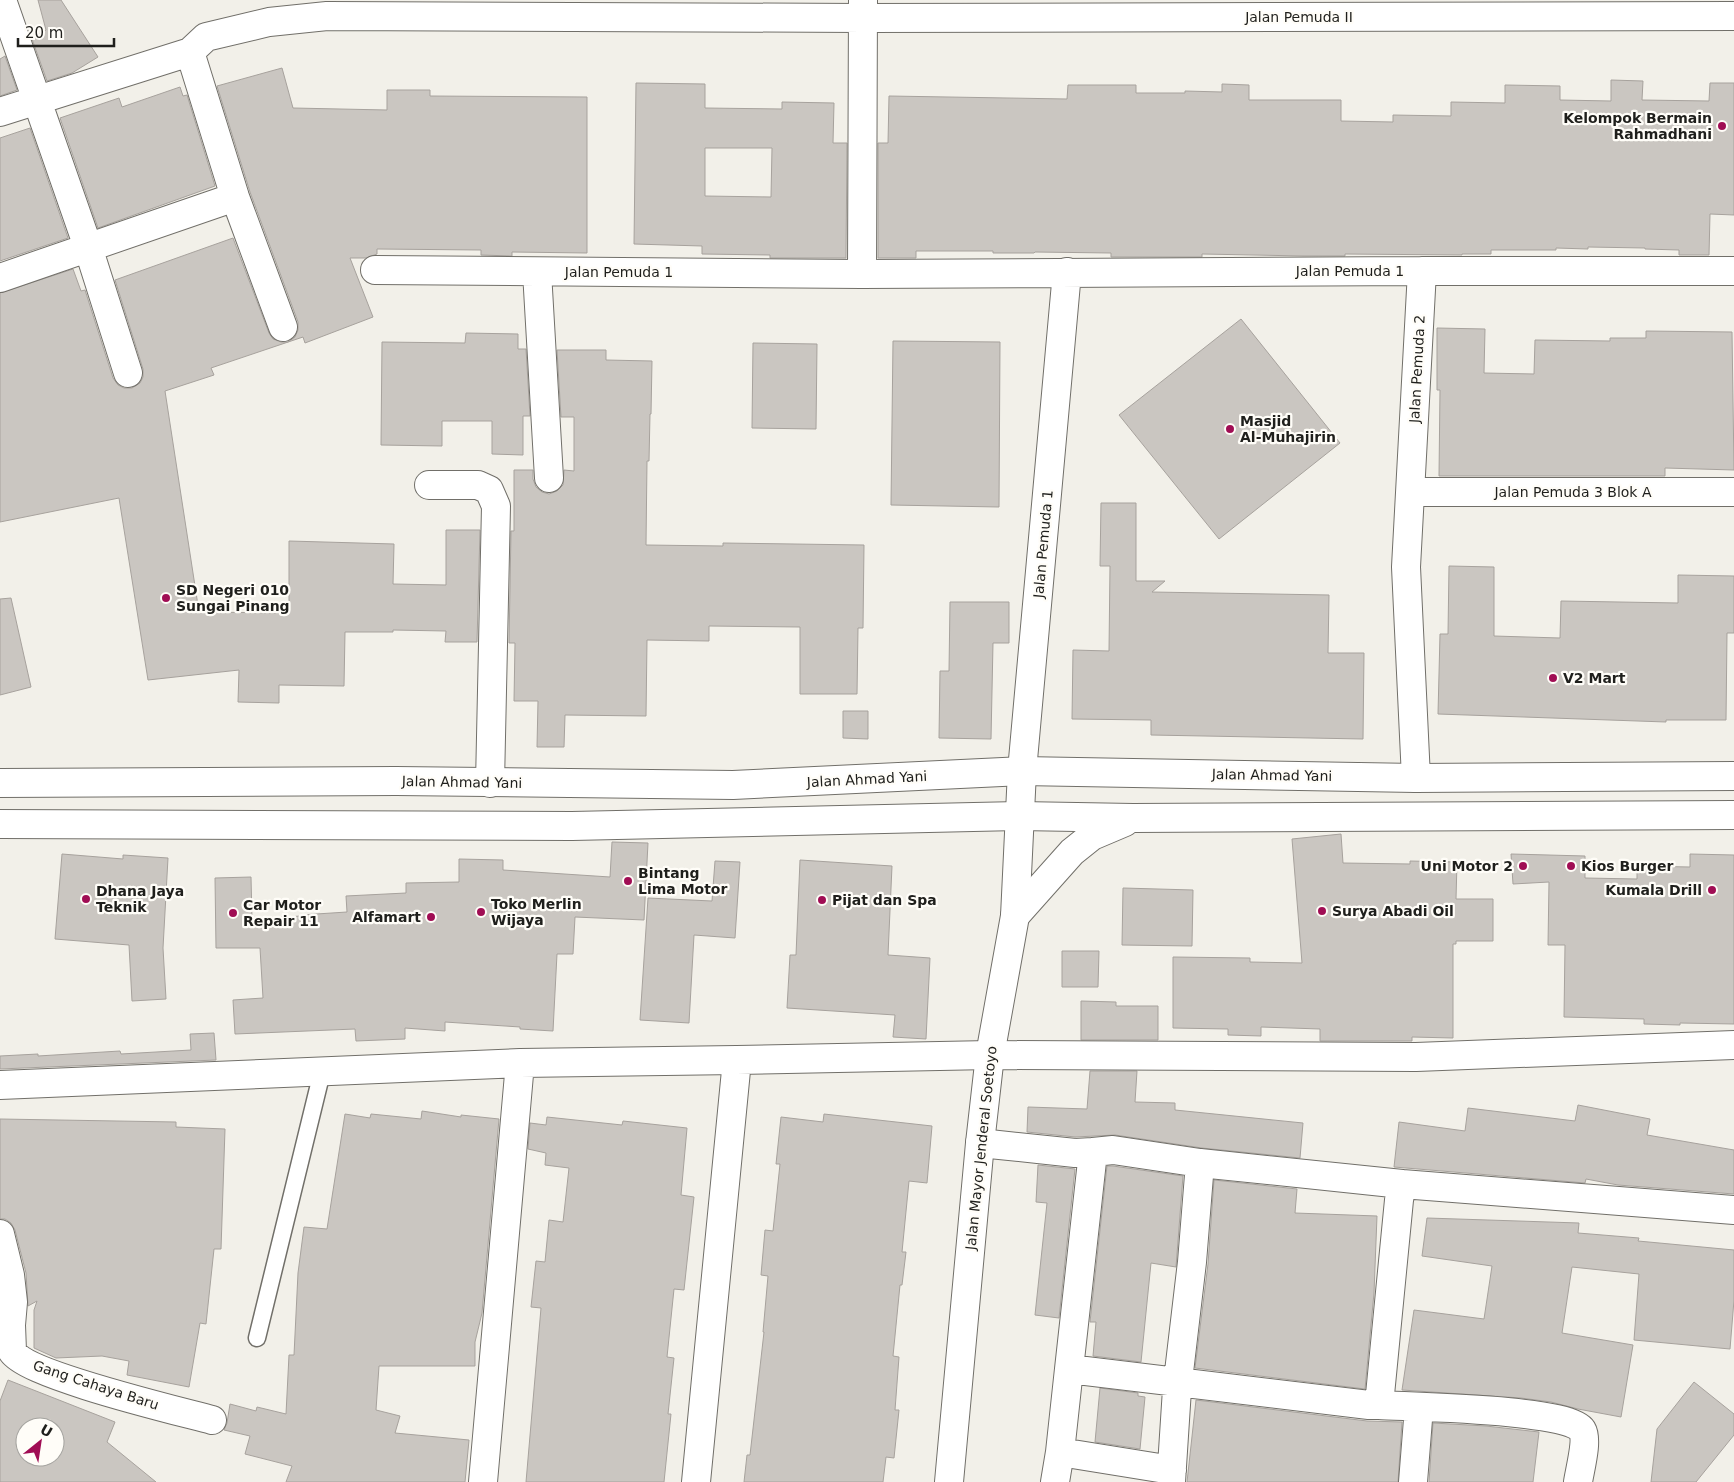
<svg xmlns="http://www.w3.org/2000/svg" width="1734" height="1482" viewBox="0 0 1734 1482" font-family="'DejaVu Sans',sans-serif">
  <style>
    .building { fill: #cac6c1; stroke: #a7a29d; fill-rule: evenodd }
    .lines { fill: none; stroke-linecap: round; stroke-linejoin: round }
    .service-casing { stroke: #716f69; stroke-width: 19 }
    .minor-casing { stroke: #716f69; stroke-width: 30 }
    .tertiary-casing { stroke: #716f69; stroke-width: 30 }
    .primary-casing { stroke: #716f69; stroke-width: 30 }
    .service { stroke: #fff; stroke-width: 16 }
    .minor { stroke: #fff; stroke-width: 28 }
    .tertiary { stroke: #fff; stroke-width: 28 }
    .primary { stroke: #fff; stroke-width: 28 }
    .poi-dot { fill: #a00d54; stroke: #fffdf8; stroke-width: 2 }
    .labels { text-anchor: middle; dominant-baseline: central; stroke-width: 4.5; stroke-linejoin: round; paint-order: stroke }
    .street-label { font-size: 14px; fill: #1f1f1c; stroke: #fffdf8 }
    .poi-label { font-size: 14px; font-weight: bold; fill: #1f1f1c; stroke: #fffdf8; text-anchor: start }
  </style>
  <rect width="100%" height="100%" fill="#f2f0e9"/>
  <path class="building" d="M 38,0 L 61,0 L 98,57 L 72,73 L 47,81 L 32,39 L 46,30 Z
    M 5,56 L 17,90 L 0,96 L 0,59 Z
    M 282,68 L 293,108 L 387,110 L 387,90 L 430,90 L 430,96 L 587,97 L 587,253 L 512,252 L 512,256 L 481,255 L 481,250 L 377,249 L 377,254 L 366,258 L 350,258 L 373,317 L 305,343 L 303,337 L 211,368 L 214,375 L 165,391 L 199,612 L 289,613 L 289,541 L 394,544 L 393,584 L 446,585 L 446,530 L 480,530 L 477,642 L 445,642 L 446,631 L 393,630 L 393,632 L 345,632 L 344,686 L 279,685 L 279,703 L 238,702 L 239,670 L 148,680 L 119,498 L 0,522 L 0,293 L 73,269 L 81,291 L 85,290 L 113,378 L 118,385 L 124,388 L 132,388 L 140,383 L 143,377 L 143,369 L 115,280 L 233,238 L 269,333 L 273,339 L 281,342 L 288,342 L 295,337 L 298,330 L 298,322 L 250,192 L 217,86 Z
    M 1611,80 L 1643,81 L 1642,100 L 1709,101 L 1710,83 L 1734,83 L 1734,215 L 1710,214 L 1709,255 L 1679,255 L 1679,250 L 1645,249 L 1645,248 L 1588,247 L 1588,249 L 1556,248 L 1556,250 L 1491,250 L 1491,254 L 1462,254 L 1462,255 L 1345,254 L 1345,256 L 1304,256 L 1202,254 L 1202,257 L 1111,257 L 1111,253 L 1035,252 L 1034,253 L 993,253 L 993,251 L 916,251 L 916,258 L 878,258 L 878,143 L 888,143 L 889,96 L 1067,99 L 1068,85 L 1136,85 L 1136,93 L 1185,93 L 1185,91 L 1222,92 L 1222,84 L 1249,85 L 1249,100 L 1341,100 L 1341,121 L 1393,122 L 1393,115 L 1451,116 L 1451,102 L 1505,103 L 1505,85 L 1560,86 L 1560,100 L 1611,101 Z
    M 636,83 L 705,84 L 705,108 L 782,109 L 782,102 L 834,103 L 833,143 L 847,143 L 846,258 L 770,258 L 770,255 L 702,254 L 702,246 L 634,244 ZM 705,148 L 772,148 L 771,197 L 705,196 Z
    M 180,87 L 183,96 L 187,95 L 215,186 L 98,228 L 60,118 L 119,98 L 122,107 Z
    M 30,128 L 68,238 L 0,261 L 0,138 Z
    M 1241,319 L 1340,443 L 1219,539 L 1119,415 Z
    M 1437,328 L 1485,329 L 1484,373 L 1534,374 L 1535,340 L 1610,341 L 1610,338 L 1646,338 L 1646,331 L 1732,332 L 1734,470 L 1665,468 L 1665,476 L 1439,476 L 1440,390 L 1437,390 Z
    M 466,333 L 518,334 L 518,349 L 526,349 L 530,416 L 523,416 L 523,455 L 492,454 L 492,421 L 442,421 L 442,446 L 381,445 L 382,342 L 465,343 Z
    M 893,341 L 1000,342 L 999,507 L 891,505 Z
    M 753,343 L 817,344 L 816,429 L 752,428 Z
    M 557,350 L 606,350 L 606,360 L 652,361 L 651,414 L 650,414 L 649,461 L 647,461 L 646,545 L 723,546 L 723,543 L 864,545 L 863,628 L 858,628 L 857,694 L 800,694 L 800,627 L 709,626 L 709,641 L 647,640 L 646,716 L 565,715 L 564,747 L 537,747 L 538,701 L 514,701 L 515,643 L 509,643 L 511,531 L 514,531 L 514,470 L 533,470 L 533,479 L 536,487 L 542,492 L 549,494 L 557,491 L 563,485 L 564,470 L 574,471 L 574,417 L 561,417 Z
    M 1101,503 L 1136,503 L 1136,581 L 1165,581 L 1152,592 L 1329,595 L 1328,653 L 1364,653 L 1363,739 L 1151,735 L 1151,720 L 1072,719 L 1073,650 L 1109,651 L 1110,566 L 1100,566 Z
    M 1449,566 L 1494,567 L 1494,636 L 1560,638 L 1561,601 L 1678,603 L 1678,575 L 1734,576 L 1734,633 L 1727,633 L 1726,720 L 1666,720 L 1666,722 L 1438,714 L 1440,634 L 1448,634 Z
    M 11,598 L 31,687 L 0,695 L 0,599 Z
    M 950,602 L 1009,602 L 1009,643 L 993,643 L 991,739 L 939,738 L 940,671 L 949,671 Z
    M 843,711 L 868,711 L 868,739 L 843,738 Z
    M 1341,834 L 1343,863 L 1410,864 L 1410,861 L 1457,862 L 1456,899 L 1493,899 L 1493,941 L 1456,941 L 1456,944 L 1453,944 L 1453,1038 L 1412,1037 L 1412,1041 L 1320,1041 L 1320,1029 L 1261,1027 L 1261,1036 L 1228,1035 L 1228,1029 L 1173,1028 L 1173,957 L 1250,958 L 1250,962 L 1302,963 L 1292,839 Z
    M 612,842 L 648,843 L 644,920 L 575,917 L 573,954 L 557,954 L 553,1031 L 520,1029 L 520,1027 L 445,1022 L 445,1031 L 405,1028 L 405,1039 L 356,1041 L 355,1029 L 235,1034 L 233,1000 L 263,998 L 260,948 L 216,948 L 215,878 L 251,877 L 252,919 L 301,916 L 301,915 L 347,912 L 346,896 L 406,893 L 406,883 L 459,882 L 459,859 L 503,860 L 503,870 L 610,877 Z
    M 62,854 L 123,859 L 123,855 L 168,858 L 163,948 L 166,999 L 132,1001 L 129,945 L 55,939 Z
    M 1511,854 L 1585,856 L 1585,878 L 1637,879 L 1637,866 L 1690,867 L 1690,854 L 1734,855 L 1734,1024 L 1680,1023 L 1680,1025 L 1644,1024 L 1644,1019 L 1564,1017 L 1565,945 L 1548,945 L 1549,882 L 1513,884 Z
    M 800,860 L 892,866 L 888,955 L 930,958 L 926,1039 L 893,1037 L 895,1015 L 787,1008 L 790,955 L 796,955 Z
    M 715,861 L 740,862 L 735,938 L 694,935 L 689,1023 L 640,1020 L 648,898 L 712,901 Z
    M 1123,888 L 1193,890 L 1192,946 L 1122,945 Z
    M 1062,951 L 1099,951 L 1098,987 L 1062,987 Z
    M 1081,1001 L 1116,1002 L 1116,1006 L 1158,1006 L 1158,1040 L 1081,1040 Z
    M 214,1033 L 216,1060 L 0,1069 L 0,1056 L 38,1054 L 38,1056 L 120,1051 L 121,1054 L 191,1050 L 190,1034 Z
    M 1090,1071 L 1137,1071 L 1135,1102 L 1175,1103 L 1175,1110 L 1303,1123 L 1300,1158 L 1202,1148 L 1115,1135 L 1075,1137 L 1027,1132 L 1028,1107 L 1087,1109 Z
    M 1578,1105 L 1650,1119 L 1647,1135 L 1734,1150 L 1734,1194 L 1618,1185 L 1586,1179 L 1585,1183 L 1394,1167 L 1399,1122 L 1465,1131 L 1468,1108 L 1575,1121 Z
    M 422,1111 L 461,1117 L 461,1115 L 499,1119 L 482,1313 L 475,1342 L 475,1366 L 379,1366 L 376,1410 L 400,1416 L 395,1433 L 469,1440 L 465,1482 L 286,1482 L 292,1466 L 245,1454 L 250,1436 L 224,1430 L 227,1423 L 230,1404 L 256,1411 L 257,1407 L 286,1414 L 289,1355 L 294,1355 L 298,1273 L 304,1227 L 327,1229 L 345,1114 L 370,1118 L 371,1114 L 421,1119 Z
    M 824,1114 L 932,1126 L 927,1183 L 909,1181 L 902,1252 L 906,1252 L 902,1285 L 900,1285 L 893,1356 L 899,1357 L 895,1410 L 899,1410 L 894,1458 L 886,1457 L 883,1482 L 744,1482 L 747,1455 L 750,1455 L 764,1332 L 763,1332 L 768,1276 L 761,1275 L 765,1230 L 773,1231 L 780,1164 L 776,1164 L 781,1117 L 823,1122 Z
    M 547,1117 L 622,1125 L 623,1121 L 687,1128 L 681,1195 L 694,1197 L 684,1290 L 674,1289 L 667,1357 L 674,1358 L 668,1414 L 671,1414 L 664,1482 L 526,1482 L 541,1308 L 531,1307 L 536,1261 L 545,1262 L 549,1220 L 563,1222 L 569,1168 L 545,1165 L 546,1153 L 528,1149 L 530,1123 L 546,1125 Z
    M 0,1119 L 176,1122 L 176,1127 L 225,1129 L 221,1249 L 214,1249 L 206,1324 L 200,1323 L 189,1387 L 127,1375 L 129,1361 L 102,1356 L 56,1358 L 34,1348 L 34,1310 L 37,1301 L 28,1306 L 26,1273 L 15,1230 L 11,1223 L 5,1219 L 0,1219 Z
    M 1038,1165 L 1075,1169 L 1059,1318 L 1035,1315 L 1047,1203 L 1036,1202 Z
    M 1107,1166 L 1113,1166 L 1183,1176 L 1176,1267 L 1151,1263 L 1141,1362 L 1093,1356 L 1096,1322 L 1090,1322 Z
    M 1214,1180 L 1297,1189 L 1295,1213 L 1377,1216 L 1374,1293 L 1365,1389 L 1195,1368 L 1208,1264 Z
    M 1427,1218 L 1579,1223 L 1578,1233 L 1639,1238 L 1638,1241 L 1734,1250 L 1734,1300 L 1730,1349 L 1634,1340 L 1639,1274 L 1572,1267 L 1562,1333 L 1633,1345 L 1621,1417 L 1578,1409 L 1551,1402 L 1521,1398 L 1402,1390 L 1414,1310 L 1484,1319 L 1492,1266 L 1422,1256 Z
    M 8,1380 L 115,1422 L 107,1442 L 156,1482 L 0,1482 L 0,1401 ZM 25,1427 L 55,1427 L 55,1457 L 25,1457 Z
    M 1694,1382 L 1734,1414 L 1734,1435 L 1696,1482 L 1651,1482 L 1657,1429 Z
    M 1100,1388 L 1138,1393 L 1138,1396 L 1145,1397 L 1140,1449 L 1095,1442 Z
    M 1196,1400 L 1367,1421 L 1402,1422 L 1398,1482 L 1187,1482 Z
    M 1433,1423 L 1486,1426 L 1539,1432 L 1533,1482 L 1429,1482 Z"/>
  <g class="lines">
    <defs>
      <path id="service" d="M 257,1338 L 322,1072"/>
      <path id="minor" d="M 2,0 L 88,247 L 128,373
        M 190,52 L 235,197 L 283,327
        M 0,112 L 190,52 L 206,37 L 269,22 L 327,16 L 863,18 L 1734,16
        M 375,270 L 862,274 L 1422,271 L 1734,271
        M 537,272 L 549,478
        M 862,274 L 863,1
        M 0,278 L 235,197
        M 429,485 L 478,485 L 489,490 L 496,506 L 490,783
        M 1411,492 L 1734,492
        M 1022,771 L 1067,272
        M 1416,778 L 1406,567 L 1422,271
        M 0,1085 L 520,1063 L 737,1060 L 990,1055 L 1416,1057 L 1734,1045
        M 980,1143 L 1075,1153 L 1093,1152 L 1069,1369 L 1369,1405 L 1379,1405 L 1399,1200 L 1402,1184 L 1734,1210
        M 1093,1152 L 1113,1150 L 1200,1163 L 1402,1184
        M 0,1234 L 10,1275 L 13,1302 L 11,1325 L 12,1351 C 26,1375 179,1411 212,1420
        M 1379,1405 C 1409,1407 1569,1409 1582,1430 C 1588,1440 1580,1469 1578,1482
        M 1060,1452 L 1172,1470
        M 483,1482 L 520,1063
        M 696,1482 L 737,1060
        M 1055,1482 L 1060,1452 L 1069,1369
        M 1171,1482 L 1177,1389 L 1192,1262 L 1200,1163
        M 1413,1482 L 1419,1407"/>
      <path id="tertiary" d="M 949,1482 L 980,1143 L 990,1055 L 1015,916 L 1022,771"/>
      <path id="primary" d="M 0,783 L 396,781 L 733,785 L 1022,771 L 1416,778 L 1734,776
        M 0,824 L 572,826 L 1020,816 L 1133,818 L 1734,815
        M 1015,916 L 1072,852 L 1092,836 L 1125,822"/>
    </defs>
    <use href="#service" class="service-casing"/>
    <use href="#minor" class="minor-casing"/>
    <use href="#tertiary" class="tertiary-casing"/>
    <use href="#primary" class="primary-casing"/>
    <use href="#service" class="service"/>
    <use href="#minor" class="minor"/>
    <use href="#tertiary" class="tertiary"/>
    <use href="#primary" class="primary"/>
  </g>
  <g class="poi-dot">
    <circle cx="1722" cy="126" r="5"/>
    <circle cx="1230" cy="429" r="5"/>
    <circle cx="166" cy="598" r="5"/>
    <circle cx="1553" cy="678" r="5"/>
    <circle cx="1523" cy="866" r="5"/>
    <circle cx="1571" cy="866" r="5"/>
    <circle cx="628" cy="881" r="5"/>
    <circle cx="1712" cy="890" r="5"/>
    <circle cx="86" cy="899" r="5"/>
    <circle cx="822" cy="900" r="5"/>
    <circle cx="1322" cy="911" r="5"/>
    <circle cx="481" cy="912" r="5"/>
    <circle cx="233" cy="913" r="5"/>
    <circle cx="431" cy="917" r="5"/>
  </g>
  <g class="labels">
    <g class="street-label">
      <text x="1299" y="17">Jalan Pemuda II</text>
      <text x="1350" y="271">Jalan Pemuda 1</text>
      <text x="619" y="272">Jalan Pemuda 1</text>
      <text transform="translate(1417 369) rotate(-87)">Jalan Pemuda 2</text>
      <text x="1573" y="492">Jalan Pemuda 3 Blok A</text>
      <text transform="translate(1043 544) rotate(-85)">Jalan Pemuda 1</text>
      <text transform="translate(1272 775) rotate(1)">Jalan Ahmad Yani</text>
      <text transform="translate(867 779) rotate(-3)">Jalan Ahmad Yani</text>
      <text transform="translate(462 782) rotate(1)">Jalan Ahmad Yani</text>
      <text transform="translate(981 1148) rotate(-84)">Jalan Mayor Jenderal Soetoyo</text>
      <text transform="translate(96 1385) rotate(18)">Gang Cahaya Baru</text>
    </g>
    <g class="poi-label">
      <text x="1712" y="118" text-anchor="end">Kelompok Bermain<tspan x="1712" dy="16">Rahmadhani</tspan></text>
      <text x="1240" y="421">Masjid<tspan x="1240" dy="16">Al-Muhajirin</tspan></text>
      <text x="176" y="590">SD Negeri 010<tspan x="176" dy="16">Sungai Pinang</tspan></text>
      <text x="1563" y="678">V2 Mart</text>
      <text x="1513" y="866" text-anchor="end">Uni Motor 2</text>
      <text x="1581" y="866">Kios Burger</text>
      <text x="638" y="873">Bintang<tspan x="638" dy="16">Lima Motor</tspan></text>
      <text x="1702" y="890" text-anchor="end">Kumala Drill</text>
      <text x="96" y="891">Dhana Jaya<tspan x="96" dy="16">Teknik</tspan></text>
      <text x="832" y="900">Pijat dan Spa</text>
      <text x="491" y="904">Toko Merlin<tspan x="491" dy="16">Wijaya</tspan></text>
      <text x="243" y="905">Car Motor<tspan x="243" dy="16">Repair 11</tspan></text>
      <text x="1332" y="911">Surya Abadi Oil</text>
      <text x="421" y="917" text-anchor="end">Alfamart</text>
    </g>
  </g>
  <g transform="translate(40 1442) rotate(30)"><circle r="24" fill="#fffdf8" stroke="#a5a4a0"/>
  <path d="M0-4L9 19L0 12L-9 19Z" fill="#a00d54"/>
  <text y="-8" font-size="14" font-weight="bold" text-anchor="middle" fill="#1f1f1c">U</text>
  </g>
  <path d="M18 38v8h96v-8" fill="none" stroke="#1f1f1c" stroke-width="2.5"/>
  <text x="25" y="38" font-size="15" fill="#1f1f1c" stroke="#fffdf8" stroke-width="4" paint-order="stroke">20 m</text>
</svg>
